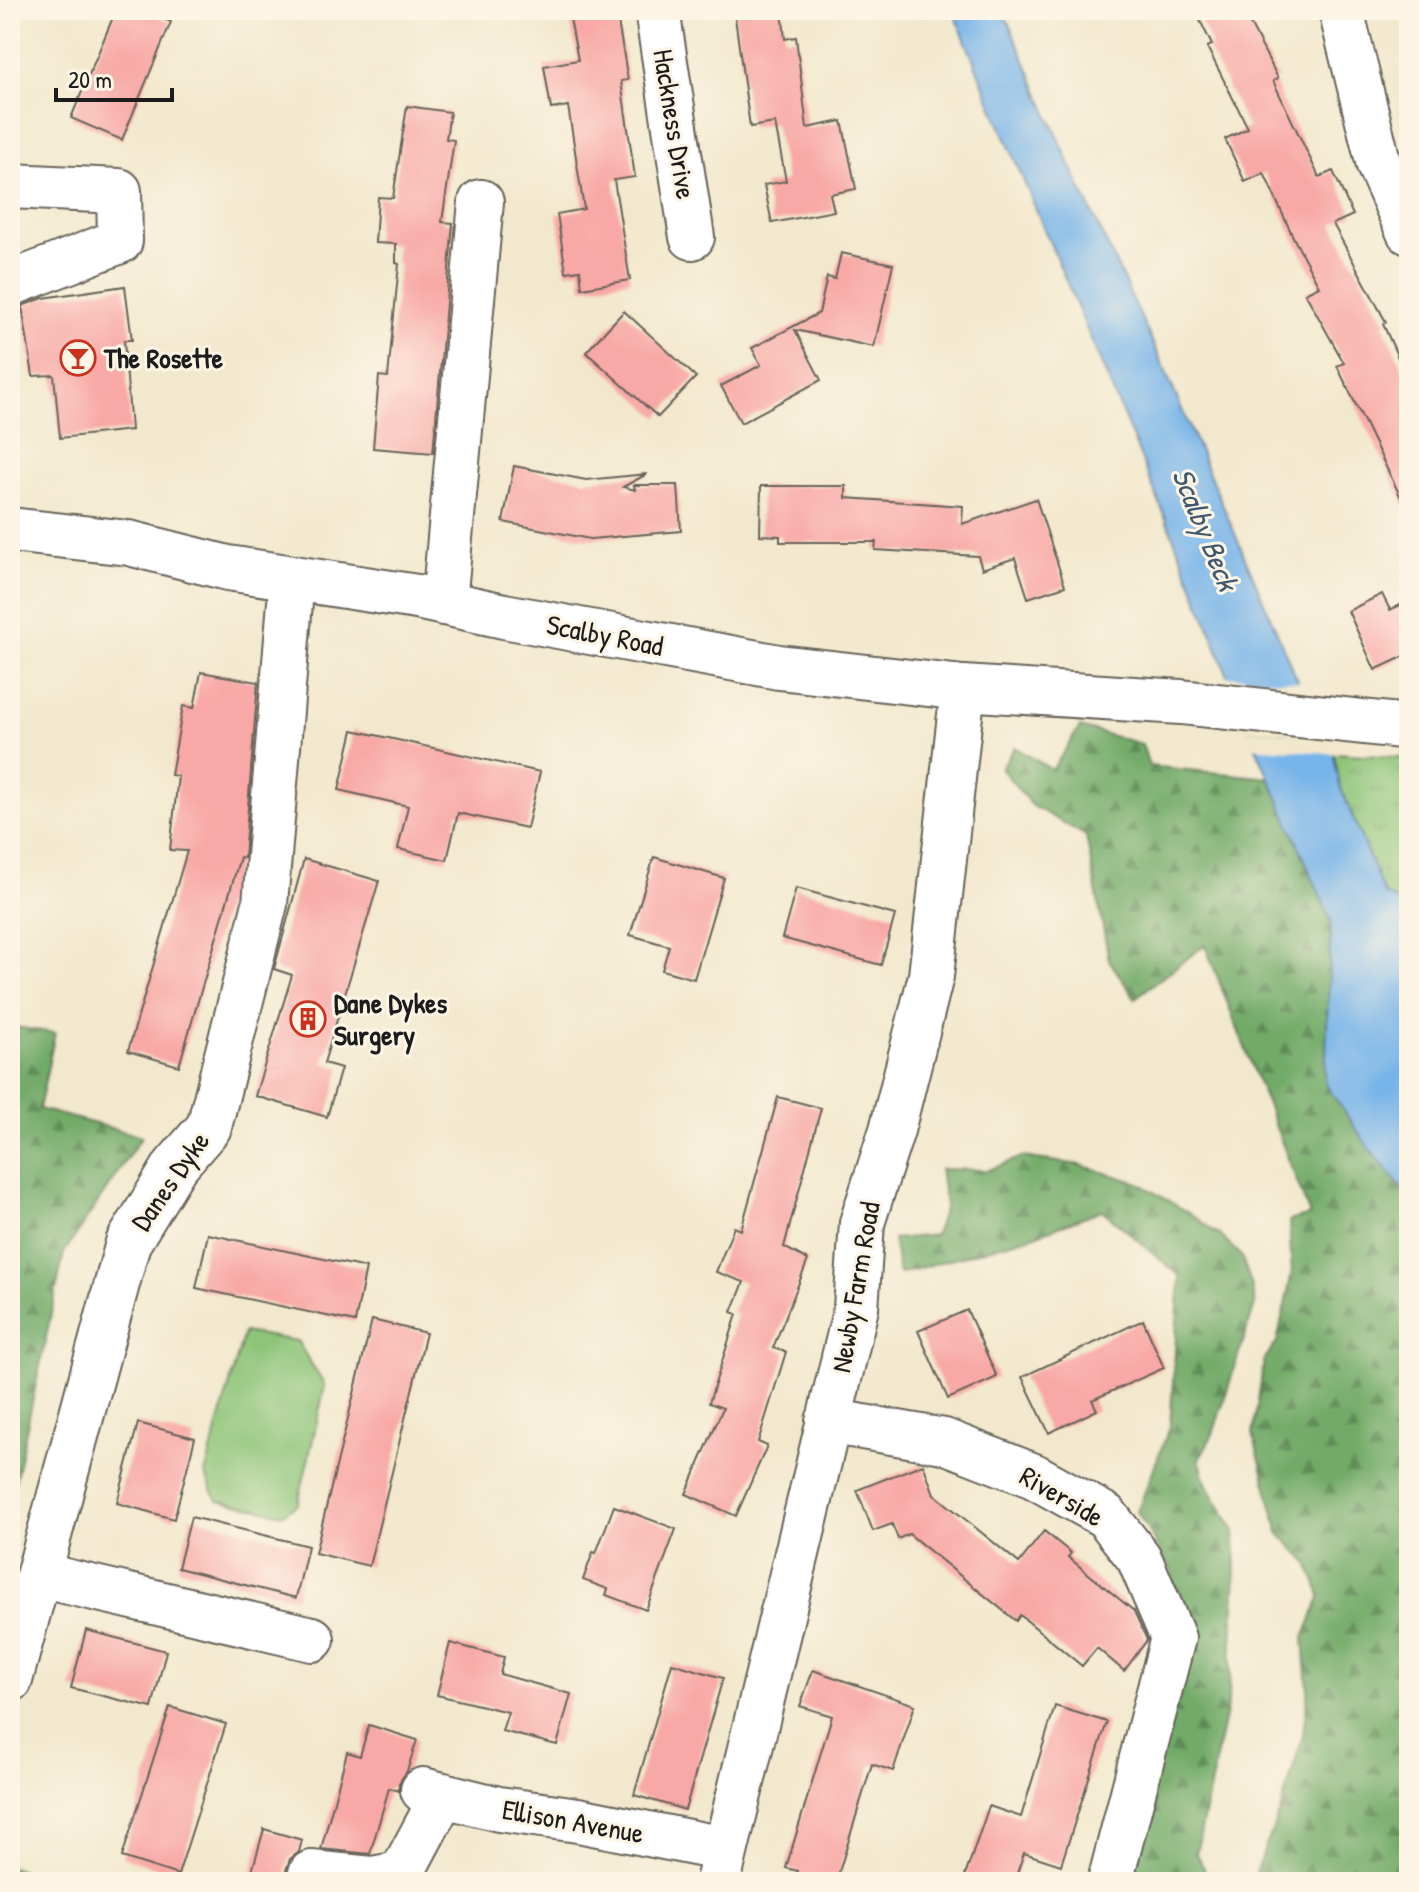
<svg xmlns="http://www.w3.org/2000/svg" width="1419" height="1892" viewBox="0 0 1419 1892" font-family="'Patrick Hand',sans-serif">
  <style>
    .green { fill: #8dc478; stroke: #54704a; stroke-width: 2 }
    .forest { fill: url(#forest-firs); stroke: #476342; stroke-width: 2 }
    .park { fill: url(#park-tufts); stroke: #54704a; stroke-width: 2 }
    .water { fill: #77b4e9; stroke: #4a6882; stroke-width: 2 }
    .pier { fill: #f2e8cd }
    .building { fill: #f8a8a6 }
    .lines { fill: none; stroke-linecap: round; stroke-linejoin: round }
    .minor-casing { stroke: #67635a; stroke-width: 48 }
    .highway-casing { stroke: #67635a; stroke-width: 48 }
    .minor { stroke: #fff; stroke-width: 44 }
    .highway { stroke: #fff; stroke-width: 44 }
    .labels { text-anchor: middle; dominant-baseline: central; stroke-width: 6; stroke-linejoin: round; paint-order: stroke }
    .street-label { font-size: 28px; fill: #1c1c1c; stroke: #fcf5e5 }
    .poi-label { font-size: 28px; font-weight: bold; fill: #1c1c1c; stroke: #fcf5e5; text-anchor: start }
    .water-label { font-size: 30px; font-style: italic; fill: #40596e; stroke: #fcf5e5 }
  </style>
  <defs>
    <pattern id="forest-firs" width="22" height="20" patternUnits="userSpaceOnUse" patternTransform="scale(2)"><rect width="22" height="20" fill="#72aa68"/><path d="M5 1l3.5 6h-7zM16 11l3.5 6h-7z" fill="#5d8a55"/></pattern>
    <pattern id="park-tufts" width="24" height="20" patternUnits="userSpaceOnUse" patternTransform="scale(2)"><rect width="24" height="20" fill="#8dc478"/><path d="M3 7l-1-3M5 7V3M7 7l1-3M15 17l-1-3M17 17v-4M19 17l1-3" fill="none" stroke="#79a867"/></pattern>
  </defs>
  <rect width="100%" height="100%" fill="#fcf5e5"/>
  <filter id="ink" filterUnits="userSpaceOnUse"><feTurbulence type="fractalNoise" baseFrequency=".0125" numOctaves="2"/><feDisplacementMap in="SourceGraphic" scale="16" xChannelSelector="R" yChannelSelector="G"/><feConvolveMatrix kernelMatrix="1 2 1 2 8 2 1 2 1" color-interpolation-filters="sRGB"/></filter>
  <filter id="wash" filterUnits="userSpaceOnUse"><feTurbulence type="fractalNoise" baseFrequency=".006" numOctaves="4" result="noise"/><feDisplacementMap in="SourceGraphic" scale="32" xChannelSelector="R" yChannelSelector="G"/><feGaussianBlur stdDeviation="1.8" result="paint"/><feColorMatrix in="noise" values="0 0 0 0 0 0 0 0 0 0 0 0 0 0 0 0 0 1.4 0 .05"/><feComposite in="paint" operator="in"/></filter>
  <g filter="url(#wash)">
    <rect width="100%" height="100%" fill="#f2e8cd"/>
    <path class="green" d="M 244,1332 L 297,1341 L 325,1386 L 298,1504 L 282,1514 L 217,1500 L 205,1474 Z"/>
    <path class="forest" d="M 1080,727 L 1142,744 L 1149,766 L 1270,778 L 1331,920 L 1325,1083 L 1369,1148 L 1409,1196 L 1409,1882 L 1251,1882 L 1280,1812 L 1303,1735 L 1308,1691 L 1304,1638 L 1321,1595 L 1308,1563 L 1279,1533 L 1253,1434 L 1264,1360 L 1277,1342 L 1292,1273 L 1289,1221 L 1310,1215 L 1205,945 L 1135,998 L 1109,960 L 1086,836 L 1031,805 L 1001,768 L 1015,747 L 1052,770 Z
      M 10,1026 L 55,1033 L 39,1109 L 142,1136 L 64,1253 L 10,1506 Z
      M 1022,1157 L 1080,1165 L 1139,1183 L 1189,1213 L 1221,1236 L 1242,1257 L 1252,1287 L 1255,1305 L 1213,1434 L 1199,1459 L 1207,1485 L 1235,1531 L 1236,1573 L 1229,1697 L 1196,1854 L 1212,1882 L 1130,1882 L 1182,1625 L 1172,1572 L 1137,1512 L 1170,1426 L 1180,1276 L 1102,1210 L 1033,1236 L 899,1274 L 893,1239 L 935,1235 L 945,1205 L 940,1169 L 989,1170 Z
      M 10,1867 L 64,1882 L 10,1882 Z"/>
    <path class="park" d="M 1334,753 L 1409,758 L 1409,906 L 1384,894 L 1340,786 Z"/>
    <path class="water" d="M 953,10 L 1003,10 L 1072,169 L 1162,363 L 1299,684 L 1229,679 C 1144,453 1043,234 953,10 Z
      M 1249,731 L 1330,737 L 1340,786 L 1384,894 L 1409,906 L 1409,1196 L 1369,1148 L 1325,1083 L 1331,920 Z"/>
    <path class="pier" d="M 1224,676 L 1302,682 L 1303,685 L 1299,688 L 1229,683 Z
      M 1245,730 L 1334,736 L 1338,754 L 1252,747 Z"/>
    <g id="blocks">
      <path class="building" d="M 116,10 L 143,10 L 171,22 L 122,140 L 71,118 Z
        M 616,10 L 628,80 L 621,81 L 635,177 L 614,180 L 630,280 L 582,288 L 580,270 L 566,272 L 557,214 L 584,209 L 568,106 L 551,109 L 544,66 L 578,60 L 570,18 Z
        M 734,10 L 782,10 L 785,39 L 796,37 L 807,128 L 842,121 L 856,189 L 830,194 L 834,211 L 772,223 L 764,185 L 786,181 L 775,123 L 750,127 Z
        M 1195,10 L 1243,10 L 1278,78 L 1273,81 L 1319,177 L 1333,171 L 1353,215 L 1333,224 L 1386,322 L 1383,324 L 1409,382 L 1409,514 L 1337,366 L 1344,363 L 1305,293 L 1319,286 L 1294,239 L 1264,173 L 1245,182 L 1225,139 L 1248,128 L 1207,47 L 1212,45 Z
        M 407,106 L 450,112 L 446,139 L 454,140 L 442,222 L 453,223 L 433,453 L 373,448 L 379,376 L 388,377 L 399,264 L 396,263 L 396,244 L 375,243 L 378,197 L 393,198 Z
        M 841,253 L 893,264 L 874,347 L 795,330 L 821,380 L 741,423 L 721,386 L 761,365 L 752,348 L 819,313 L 827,277 L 835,279 Z
        M 125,286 L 132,340 L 124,340 L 131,430 L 60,438 L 54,375 L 33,376 L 22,306 L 43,298 Z
        M 624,311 L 696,377 L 658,417 L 586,352 Z
        M 514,466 L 586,480 L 647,474 L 623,487 L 635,490 L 634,485 L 678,485 L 681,531 L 590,539 L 503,522 Z
        M 761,486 L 846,486 L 846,498 L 963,506 L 962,524 L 1036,499 L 1065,586 L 1028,598 L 1015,558 L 982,569 L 978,556 L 875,550 L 876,542 L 780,542 L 780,536 L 760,535 Z
        M 1382,594 L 1390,610 L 1409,601 L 1409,654 L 1375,670 L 1348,611 Z
        M 201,672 L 258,682 L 244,858 L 240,857 L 179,1066 L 128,1051 L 187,851 L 170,850 L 178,776 L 171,775 L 183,706 L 194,708 Z
        M 353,730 L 540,772 L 527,828 L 458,813 L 447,860 L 398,849 L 408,806 L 339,790 Z
        M 654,857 L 724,878 L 694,979 L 662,970 L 669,946 L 630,935 Z
        M 304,859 L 379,881 L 324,1063 L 341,1068 L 327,1117 L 255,1096 L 292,975 L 274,969 Z
        M 796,888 L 895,915 L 881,965 L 782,938 Z
        M 778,1097 L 821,1108 L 784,1247 L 808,1260 L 773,1348 L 786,1352 L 758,1442 L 767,1446 L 736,1516 L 686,1494 L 723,1408 L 709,1403 L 737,1314 L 732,1312 L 744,1282 L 716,1272 L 734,1227 L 741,1230 Z
        M 208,1234 L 366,1268 L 355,1322 L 196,1288 Z
        M 967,1310 L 997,1377 L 948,1399 L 918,1331 Z
        M 372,1320 L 426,1333 L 369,1566 L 315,1553 Z
        M 1143,1320 L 1164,1368 L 1092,1400 L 1097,1410 L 1049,1433 L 1022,1377 Z
        M 138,1423 L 195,1438 L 174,1519 L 117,1503 Z
        M 923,1464 L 934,1494 L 1019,1563 L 1044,1531 L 1071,1553 L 1068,1557 L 1134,1611 L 1147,1640 L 1124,1671 L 1097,1648 L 1082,1666 L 1020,1615 L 1016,1621 L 909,1534 L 898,1539 L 892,1524 L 873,1531 L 857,1490 Z
        M 614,1506 L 676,1529 L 646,1610 L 606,1595 L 608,1589 L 583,1580 L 593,1552 L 596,1553 Z
        M 191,1517 L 308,1546 L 296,1598 L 178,1568 Z
        M 86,1630 L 166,1651 L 152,1708 L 71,1688 Z
        M 450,1643 L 504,1657 L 500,1674 L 571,1694 L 557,1745 L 502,1731 L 508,1712 L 437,1695 Z
        M 672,1663 L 723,1678 L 685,1810 L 634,1795 Z
        M 813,1670 L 915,1705 L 893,1771 L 872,1764 L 836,1882 L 795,1882 L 798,1871 L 786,1868 L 832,1716 L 800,1706 Z
        M 1055,1706 L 1107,1722 L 1061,1865 L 1024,1853 L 1014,1882 L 982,1882 L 965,1876 L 989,1806 L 1021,1817 Z
        M 170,1707 L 226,1724 L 178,1875 L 122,1857 Z
        M 369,1725 L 417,1740 L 407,1771 L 399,1783 L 399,1791 L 389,1788 L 370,1854 L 321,1849 L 347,1752 L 360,1756 Z
        M 264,1829 L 302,1840 L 299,1852 L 290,1859 L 286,1870 L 288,1882 L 249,1882 Z"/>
    </g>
  </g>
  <g filter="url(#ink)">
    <use href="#blocks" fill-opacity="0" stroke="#67635a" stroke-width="2"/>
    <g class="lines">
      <defs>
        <path id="minor" d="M 657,10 L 692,237
          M 1341,10 L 1379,165 L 1409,232
          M 10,186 L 119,191 L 120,241 L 10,284
          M 444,603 L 481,202
          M 828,1421 L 944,1441 L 1034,1476 L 1106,1516 L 1139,1558 L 1173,1638 L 1110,1882
          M 39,1575 L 312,1639
          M 10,1680 L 128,1243 L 175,1166 L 209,1127 L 265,904 L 292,578
          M 423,1790 L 499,1809 L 578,1820 L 724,1849
          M 311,1873 L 372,1879 L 401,1874 L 443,1795
          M 718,1882 L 856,1308 L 862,1223 L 892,1130 L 931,976 L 963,688"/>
        <path id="highway" d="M 10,530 L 129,543 L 228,568 L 417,597 L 504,616 L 779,667 L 963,688 L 1181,702 L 1409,727"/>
      </defs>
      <use href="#minor" class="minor-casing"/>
      <use href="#highway" class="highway-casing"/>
      <use href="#minor" class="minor"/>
      <use href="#highway" class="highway"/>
    </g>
  </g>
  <defs>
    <symbol id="bar-ring" viewBox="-11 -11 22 22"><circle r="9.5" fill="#fcf5e5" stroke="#c8321e" stroke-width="1.5"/><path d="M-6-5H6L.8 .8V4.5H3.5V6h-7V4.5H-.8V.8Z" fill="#c8321e"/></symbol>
    <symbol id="building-ring" viewBox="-11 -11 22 22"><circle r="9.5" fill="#fcf5e5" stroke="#c8321e" stroke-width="1.5"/><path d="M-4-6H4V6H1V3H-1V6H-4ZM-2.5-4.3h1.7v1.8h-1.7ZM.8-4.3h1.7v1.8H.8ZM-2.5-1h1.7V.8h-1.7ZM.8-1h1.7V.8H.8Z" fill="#c8321e"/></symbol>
  </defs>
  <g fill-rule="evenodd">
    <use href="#bar-ring" x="58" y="338" width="40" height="40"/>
    <use href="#building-ring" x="288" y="999" width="40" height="40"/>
  </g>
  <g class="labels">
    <g class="street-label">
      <text transform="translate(675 124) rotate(81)">Hackness Drive</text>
      <text transform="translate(605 635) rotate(11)">Scalby Road</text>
      <text transform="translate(170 1181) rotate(-55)">Danes Dyke</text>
      <text transform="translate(855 1287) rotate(-80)">Newby Farm Road</text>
      <text transform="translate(1062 1496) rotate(30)">Riverside</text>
      <text transform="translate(573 1821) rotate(10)">Ellison Avenue</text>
    </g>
    <g class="poi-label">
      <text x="104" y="358">The Rosette</text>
      <text x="334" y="1003">Dane Dykes<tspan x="334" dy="32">Surgery</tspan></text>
    </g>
    <g class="water-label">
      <text transform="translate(1206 529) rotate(68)">Scalby Beck</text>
    </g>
  </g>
  <rect width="1419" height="1892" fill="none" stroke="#fcf5e5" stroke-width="40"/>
  <path d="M56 88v12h116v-12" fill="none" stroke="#1c1c1c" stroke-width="4"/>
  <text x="68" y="88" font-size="24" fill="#1c1c1c" stroke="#fcf5e5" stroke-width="6" paint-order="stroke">20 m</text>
</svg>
